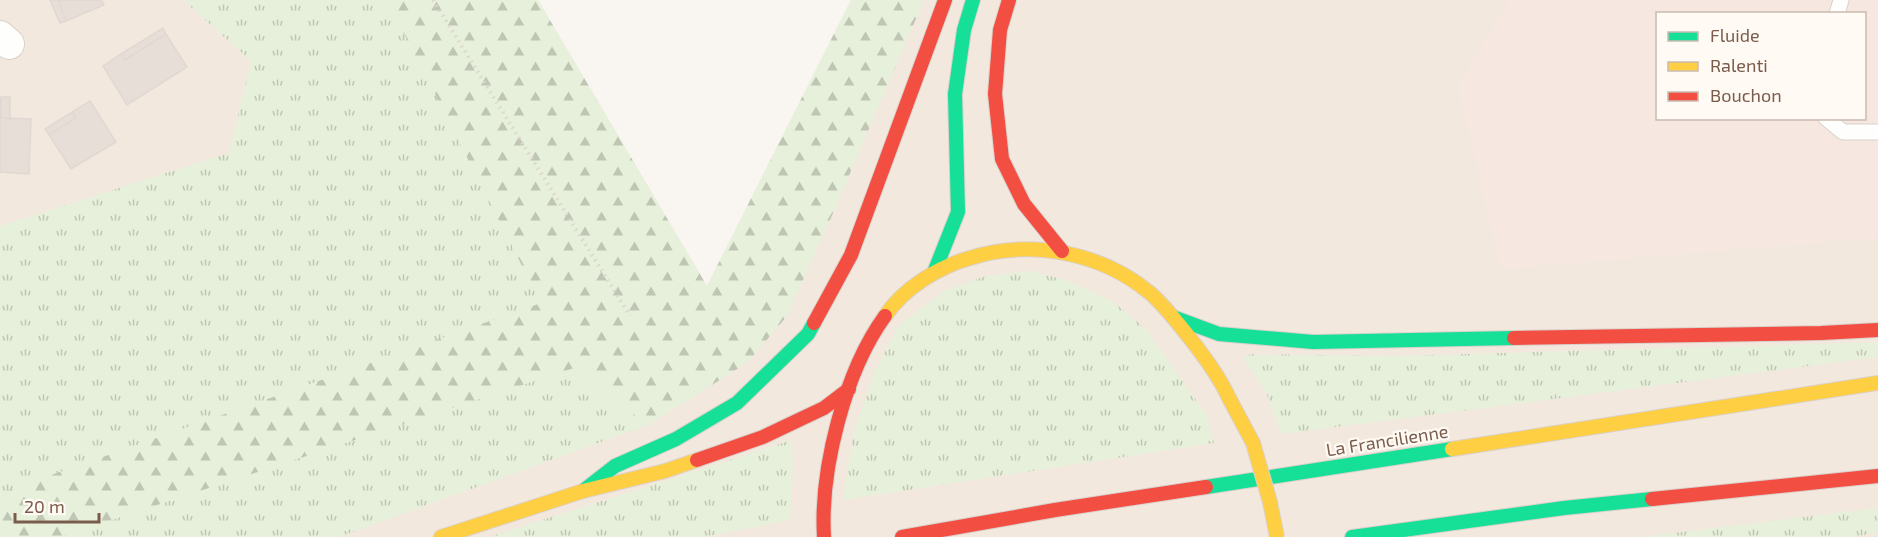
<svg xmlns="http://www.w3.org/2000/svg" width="1878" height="537" viewBox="0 0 1878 537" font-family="'Exo 2',sans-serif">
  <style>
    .residential { fill: #f2e8de; fill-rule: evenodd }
    .commercial { fill: #f6e8e1; fill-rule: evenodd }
    .grass { fill: url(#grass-tufts) }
    .forest { fill: url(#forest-firs) }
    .building { fill: #e6ded7; stroke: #e2d8d2; stroke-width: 1.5 }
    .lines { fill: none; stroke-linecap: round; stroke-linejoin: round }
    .lane-casing { stroke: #d7d1cb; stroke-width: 17 }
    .street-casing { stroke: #d7d1cb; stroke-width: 32 }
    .fast-casing { stroke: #dad1cc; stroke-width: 16 }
    .slow-casing { stroke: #dad1cc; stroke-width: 16 }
    .jam-casing { stroke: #dad1cc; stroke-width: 16 }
    .path { stroke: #dcd5d0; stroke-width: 4; stroke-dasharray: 1.5 4.5; stroke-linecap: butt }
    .lane { stroke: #fefefd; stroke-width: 15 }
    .street { stroke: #fefefd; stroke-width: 30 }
    .fast { stroke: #16e098; stroke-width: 14 }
    .slow { stroke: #ffcf43; stroke-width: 14 }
    .jam { stroke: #f24e42; stroke-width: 14 }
    .slow-bridge-casing { stroke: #dad1cc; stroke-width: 16; stroke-linecap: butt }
    .slow-bridge { stroke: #ffcf43; stroke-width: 14 }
    .labels { text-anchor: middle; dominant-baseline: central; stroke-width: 4.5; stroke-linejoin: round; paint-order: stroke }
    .street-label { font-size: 18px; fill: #7a5c4d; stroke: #fffaf3 }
  </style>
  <defs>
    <pattern id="grass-tufts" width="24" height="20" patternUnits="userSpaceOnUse" patternTransform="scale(1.5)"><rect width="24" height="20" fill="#e7f0db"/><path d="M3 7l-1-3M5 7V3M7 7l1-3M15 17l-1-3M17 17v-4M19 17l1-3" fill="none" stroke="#c0c6b4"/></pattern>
    <pattern id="forest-firs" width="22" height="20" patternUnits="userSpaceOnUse" patternTransform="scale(1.5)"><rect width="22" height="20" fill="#e7f0db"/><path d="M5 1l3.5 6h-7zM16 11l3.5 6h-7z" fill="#c0c6b4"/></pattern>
  </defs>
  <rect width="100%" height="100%" fill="#f9f5f0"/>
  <path class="residential" d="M 0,0 L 538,0 L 707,286 L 851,0 L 1878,0 L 1878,537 L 0,537 ZM 1658,14 L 1864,14 L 1864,118 L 1658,118 Z"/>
  <path class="commercial" d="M 1509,0 L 1878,0 L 1878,238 L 1501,269 L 1458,86 ZM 1658,14 L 1864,14 L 1864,118 L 1658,118 Z"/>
  <path class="grass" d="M 183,0 L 441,0 L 653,325 L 530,382 L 574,368 L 648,425 L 339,537 L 0,537 L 0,226 L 229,153 L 251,61 Z
    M 1030,271 L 1066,280 L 1112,301 L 1146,329 L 1206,414 L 1214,443 L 843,500 L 853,435 L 876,369 L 899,325 L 944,291 L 986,276 Z
    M 1878,342 L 1878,357 L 1281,434 L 1266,392 L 1243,358 L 1251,354 L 1397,356 Z
    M 792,440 L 793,465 L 790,520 L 704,537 L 489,537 Z
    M 1878,508 L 1878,532 L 1854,537 L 1641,537 Z"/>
  <path class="forest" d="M 387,0 L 538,0 L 707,286 L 851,0 L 924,0 L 830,220 L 787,316 L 747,363 L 648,425 L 574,368 L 60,537 L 0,537 L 0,493 L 541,303 Z"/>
  <path class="building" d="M 50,0 L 58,0 L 66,21 L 60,23 Z
    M 58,0 L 101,0 L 104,5 L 66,21 Z
    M 163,28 L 166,34 L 125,60 L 121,54 Z
    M 166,34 L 187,67 L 127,105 L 103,66 L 121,54 L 125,60 Z
    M 0,97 L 1,118 L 31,119 L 29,174 L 0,172 Z
    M 1,97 L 10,97 L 10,119 L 1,118 Z
    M 90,101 L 116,142 L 71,169 L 49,135 L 76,118 L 72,112 Z
    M 72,112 L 76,118 L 49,135 L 45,129 Z"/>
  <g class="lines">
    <defs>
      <path id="lane" d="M 1837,14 L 1841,0
        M 1826,118 L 1843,132 L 1878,132"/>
      <path id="street" d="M 0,36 L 9,44"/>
      <path id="fast" d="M 935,270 L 958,212 L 955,94 L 964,30 L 973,0
        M 1173,317 L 1219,334 L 1313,342 L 1514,338
        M 1206,487 L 1452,449
        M 583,491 L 615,466 L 676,439 L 737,403 L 808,334 L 814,323
        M 1352,537 L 1564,508 L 1652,499"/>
      <path id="slow" d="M 885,316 C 904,288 938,267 970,258 C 1030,239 1101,252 1150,293 C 1165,306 1177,322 1189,337 C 1204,356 1219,376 1229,398
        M 1452,449 L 1878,383
        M 441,537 L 583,491 L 665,471 L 697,460"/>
      <path id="jam" d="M 1009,0 L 1000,30 L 995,94 L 1002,159 L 1024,204 L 1062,251
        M 814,323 L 851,255 L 945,0
        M 1514,338 L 1821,333 L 1878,330
        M 697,460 L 763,437 L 824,408 L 849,389
        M 1652,499 L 1878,476
        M 824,537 C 820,469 845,371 885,316
        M 902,537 L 1055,510 L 1206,487"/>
    </defs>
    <use href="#lane" class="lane-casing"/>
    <use href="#street" class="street-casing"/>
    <use href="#fast" class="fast-casing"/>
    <use href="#slow" class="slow-casing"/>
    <use href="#jam" class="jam-casing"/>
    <path class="path" d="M 433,0 L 630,316"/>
    <use href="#lane" class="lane"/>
    <use href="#street" class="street"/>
    <use href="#fast" class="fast"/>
    <use href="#slow" class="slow"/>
    <use href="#jam" class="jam"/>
    <defs>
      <path id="slow-bridge" d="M 1229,398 L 1253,443 L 1270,502 L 1277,537"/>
    </defs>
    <use href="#slow-bridge" class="slow-bridge-casing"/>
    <use href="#slow-bridge" class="slow-bridge"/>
  </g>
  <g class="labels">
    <g class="street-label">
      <text transform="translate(1387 440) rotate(-9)">La Francilienne</text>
    </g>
  </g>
  <rect x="1656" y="12" width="210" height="108" fill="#fffaf3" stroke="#cabbb1" stroke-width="1.5"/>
  <rect x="1668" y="32" width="30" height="9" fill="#16e098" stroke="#cabbb1" stroke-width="1.5"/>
  <text x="1710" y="42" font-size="18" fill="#7a5c4d">Fluide</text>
  <rect x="1668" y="62" width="30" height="9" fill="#ffcf43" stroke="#cabbb1" stroke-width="1.5"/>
  <text x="1710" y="72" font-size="18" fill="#7a5c4d">Ralenti</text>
  <rect x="1668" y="92" width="30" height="9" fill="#f24e42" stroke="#cabbb1" stroke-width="1.5"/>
  <text x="1710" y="102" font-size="18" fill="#7a5c4d">Bouchon</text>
  <path d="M15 513v9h84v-9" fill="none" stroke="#7a5c4d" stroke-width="3"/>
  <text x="24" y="513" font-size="18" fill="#7a5c4d" stroke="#fffaf3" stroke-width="4.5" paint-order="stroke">20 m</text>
</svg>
